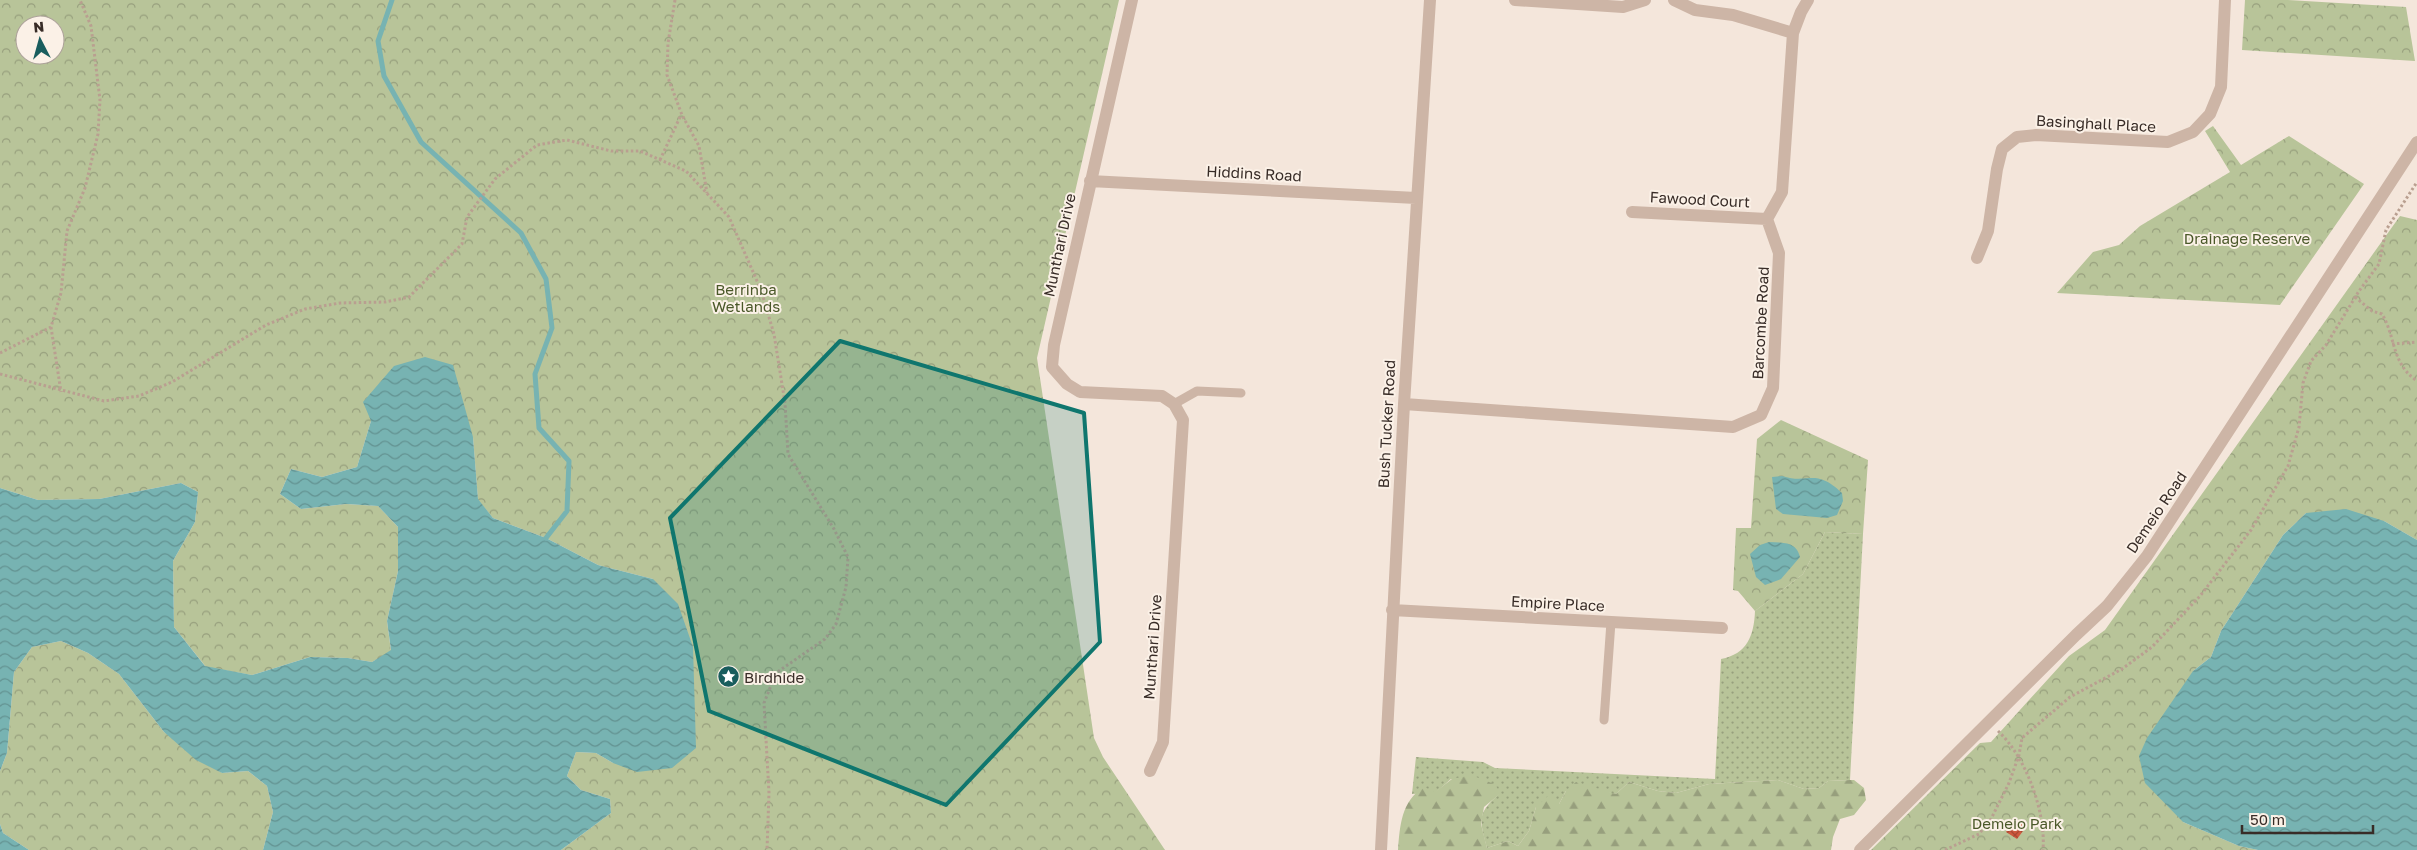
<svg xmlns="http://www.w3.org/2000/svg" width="2417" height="850" viewBox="0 0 2417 850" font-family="'Golos Text',sans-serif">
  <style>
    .grass { fill: url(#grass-dots) }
    .forest { fill: url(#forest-firs) }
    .park { fill: url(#park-crowns); fill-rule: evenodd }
    .water { fill: url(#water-waves) }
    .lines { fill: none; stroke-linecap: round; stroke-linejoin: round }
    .stream { stroke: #77b3b2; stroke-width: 5 }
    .building { fill: url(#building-cross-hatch) }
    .path { stroke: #b99f90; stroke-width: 3; stroke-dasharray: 2.5 2.5; stroke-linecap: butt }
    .lane { stroke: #cdb5a6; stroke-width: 9 }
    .street { stroke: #cdb5a6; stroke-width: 12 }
    .marked { fill: #0f766e; fill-opacity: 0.2; stroke: #0f766e; stroke-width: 4; stroke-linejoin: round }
    .labels { text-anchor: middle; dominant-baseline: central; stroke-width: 4; stroke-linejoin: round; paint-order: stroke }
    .street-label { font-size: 15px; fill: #382c27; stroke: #fbf1e7 }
    .park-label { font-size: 15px; fill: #4a5829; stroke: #fbf1e7 }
    .poi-label { font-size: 15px; fill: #382c27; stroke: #fbf1e7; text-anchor: start }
  </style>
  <defs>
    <pattern id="grass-dots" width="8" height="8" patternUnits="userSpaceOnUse" patternTransform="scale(1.25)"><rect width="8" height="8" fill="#b8c499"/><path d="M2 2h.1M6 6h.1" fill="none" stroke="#979f7d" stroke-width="1.8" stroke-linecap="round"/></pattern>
    <pattern id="forest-firs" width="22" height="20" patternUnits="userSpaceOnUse" patternTransform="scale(1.25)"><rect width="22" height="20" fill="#b8c499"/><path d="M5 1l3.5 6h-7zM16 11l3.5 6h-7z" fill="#979f7d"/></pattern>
    <pattern id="park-crowns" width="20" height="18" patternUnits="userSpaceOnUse" patternTransform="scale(1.25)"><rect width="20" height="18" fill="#b8c499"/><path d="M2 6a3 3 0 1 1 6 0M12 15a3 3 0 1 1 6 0" fill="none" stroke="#979f7d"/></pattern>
    <pattern id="water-waves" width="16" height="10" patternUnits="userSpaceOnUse" patternTransform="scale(1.25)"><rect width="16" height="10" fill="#77b3b2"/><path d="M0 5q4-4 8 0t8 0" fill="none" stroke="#639291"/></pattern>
    <pattern id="building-cross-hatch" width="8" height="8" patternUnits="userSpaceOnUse" patternTransform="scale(1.25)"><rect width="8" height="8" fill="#cf583d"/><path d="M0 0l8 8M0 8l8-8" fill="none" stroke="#a94933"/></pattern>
  </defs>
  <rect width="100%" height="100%" fill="#f4e6db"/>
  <path class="grass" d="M 1825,532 L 1863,534 L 1850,780 L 1828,781 L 1819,788 L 1804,789 L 1778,780 L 1709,784 L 1676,793 L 1658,791 L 1629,782 L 1616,794 L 1597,790 L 1566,791 L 1559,804 L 1536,807 L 1529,831 L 1518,846 L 1508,841 L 1487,848 C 1479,818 1477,814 1500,793 L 1451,779 L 1435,793 L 1412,794 L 1416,757 L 1483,762 L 1495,768 L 1715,779 L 1721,659 C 1747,654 1754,636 1755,611 L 1803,574 Z"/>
  <path class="forest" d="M 1471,775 L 1494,784 L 1501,793 L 1484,807 L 1481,824 L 1487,848 L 1508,841 L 1518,846 L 1529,831 L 1536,807 L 1549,795 L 1559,804 L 1566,791 L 1576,782 L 1616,794 L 1629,782 L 1658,791 L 1676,793 L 1709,784 L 1778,780 L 1804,789 L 1819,788 L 1828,781 L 1850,780 L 1854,780 L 1864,788 L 1866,800 L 1854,815 L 1840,819 L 1833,837 L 1831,850 L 1398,850 C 1400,826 1401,801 1424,787 L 1435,792 L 1452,779 Z"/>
  <path class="park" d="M 0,0 L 1119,0 L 1037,358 L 1094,738 L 1103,757 L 1165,850 L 561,850 L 611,813 L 610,799 L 581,790 L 567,776 L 576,752 L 596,753 L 613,763 L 653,579 L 598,565 L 546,538 L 493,518 L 478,500 L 473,437 L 371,421 L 357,467 L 322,477 L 291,469 L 280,494 L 301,509 L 346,504 L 378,506 L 398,527 L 398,571 L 387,621 L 391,651 L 372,662 L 348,658 L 310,657 L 252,675 L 206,667 L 174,627 L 173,561 L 195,522 L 198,492 L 181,483 L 99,499 L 38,500 L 0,488 ZM 25,25 L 55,25 L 55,55 L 25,55 Z
    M 2245,0 L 2288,0 L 2406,7 L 2415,61 L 2242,50 Z
    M 2213,126 L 2241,165 L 2289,136 L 2364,184 L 2280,305 L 2057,293 L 2093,252 L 2119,245 L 2140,226 L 2230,172 L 2205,131 Z
    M 2400,216 L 2417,220 L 2417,540 L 2384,521 L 2306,513 L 2283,535 L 2221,631 L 2211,657 L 2193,671 L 2183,822 L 2239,846 L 2258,850 L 1871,850 L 1980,743 L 1991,742 L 2069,656 L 2105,630 Z
    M 1781,420 L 1868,460 L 1863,534 L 1825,532 L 1803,574 L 1755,611 L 1738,591 L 1733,590 L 1736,528 L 1751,528 L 1757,439 Z
    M 61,641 L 88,653 L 119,674 L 164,732 L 222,773 L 248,771 L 267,786 L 273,812 L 263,850 L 29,850 L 3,833 L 0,824 L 0,771 L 7,753 L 14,672 L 32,647 Z"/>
  <path class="water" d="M 425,357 L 453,365 L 473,437 L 478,499 L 493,518 L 546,538 L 598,565 L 653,579 L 678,604 L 693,647 L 696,748 L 672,768 L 637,772 L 613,763 L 596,753 L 576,752 L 567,776 L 581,790 L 610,799 L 611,813 L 561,850 L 263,850 L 273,812 L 267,786 L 248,771 L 222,773 L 196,760 L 164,732 L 119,674 L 88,653 L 61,641 L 32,647 L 14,672 L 7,753 L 0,771 L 0,488 L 38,500 L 99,499 L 181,483 L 198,492 L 195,522 L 173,561 L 174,627 L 205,666 L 252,675 L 310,657 L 348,658 L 372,662 L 391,650 L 387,621 L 398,571 L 398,527 L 378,506 L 346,504 L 301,509 L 280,494 L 291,469 L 322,477 L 357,467 L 371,421 L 363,402 L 394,366 Z
    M 1782,476 C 1809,485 1814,467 1842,493 L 1843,501 L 1837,515 L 1827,518 L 1783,514 L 1776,509 L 1772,477 Z
    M 2346,509 L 2384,521 L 2417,540 L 2417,850 L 2258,850 L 2239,846 L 2183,822 L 2145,783 L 2139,756 L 2147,738 L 2193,671 L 2211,657 L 2221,631 L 2283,535 L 2306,513 Z
    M 1769,542 C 1783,543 1796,541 1800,557 L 1781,579 L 1765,585 L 1756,577 L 1750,554 L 1760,545 Z
    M 0,824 L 3,833 L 29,850 L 0,850 Z"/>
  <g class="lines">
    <path class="stream" d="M 392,0 L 378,41 L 384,76 L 421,142 L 521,233 L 546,279 L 552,328 L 535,374 L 539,428 L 569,461 L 567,511 L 546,538"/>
  </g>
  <path class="building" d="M 2015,820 L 2026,827 L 2017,839 L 2006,832 Z"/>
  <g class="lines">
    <path class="path" d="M 675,0 L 668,43 L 667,75 L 682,115 L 699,146 L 707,193
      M 660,160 L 681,115
      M 2355,297 L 2372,311 L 2382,314 C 2396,337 2391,363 2417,381
      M 51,327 L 61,392
      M 2392,344 L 2417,342
      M 0,353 L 51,327 L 61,293 L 67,231 L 85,188 L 98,134 L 100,100 L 91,26 L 80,0
      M 0,374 L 104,401 L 139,396 L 172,382 L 266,325 L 305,309 L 340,303 L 385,302 L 409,297 L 462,244 L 467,217 L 495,179 L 537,145 L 567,140 L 611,151 L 640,151 L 686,171 L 729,217 L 761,290 L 774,334 L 785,403 L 788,454 L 834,529 L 848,557 L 846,587 L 836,624 L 825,639 L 776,673 L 764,703 L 769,793 L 767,850
      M 1998,731 C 2026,757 2046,812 2043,850
      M 1945,850 L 1979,834 L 1991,819 L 2009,783 L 2019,755 L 2022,738 L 2070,697 L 2122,669 L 2152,647 L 2200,596 L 2251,530 L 2288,466 L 2299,427 L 2303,383 L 2311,361 L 2326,345 L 2359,291 L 2379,264 L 2386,230 L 2417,182"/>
    <path class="lane" d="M 1174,404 L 1197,391 L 1241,393
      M 1604,720 L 1611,622"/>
    <path class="street" d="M 1132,0 L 1054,345 L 1052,367 L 1067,384 L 1080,392 L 1162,396 L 1174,404 L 1183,420 L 1163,742 L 1150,771
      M 1515,0 L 1623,7 L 1645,0
      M 1674,0 L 1695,10 L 1733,15 L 1793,33
      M 1090,181 L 1416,198
      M 1632,212 L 1767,219
      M 1977,258 L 1988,231 L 1997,169 L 2002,149 L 2017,137 L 2036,135 L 2168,142 L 2193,132 L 2210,114 L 2221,87 L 2225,0
      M 1404,404 L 1733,427 L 1761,415 L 1773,388 L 1779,253 L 1767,219 L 1782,192 L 1793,33 L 1801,12 L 1808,0
      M 1392,610 L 1722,628
      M 1381,850 L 1404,404 L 1430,0
      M 1860,850 L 2076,635 L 2107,606 L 2147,556 L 2417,142"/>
  </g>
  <path class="marked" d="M 840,341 L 1084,413 L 1100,642 L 946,805 L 709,711 L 670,518 Z"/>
  <defs>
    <symbol id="sight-disc" viewBox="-11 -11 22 22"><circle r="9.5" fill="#195d5d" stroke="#fbf1e7"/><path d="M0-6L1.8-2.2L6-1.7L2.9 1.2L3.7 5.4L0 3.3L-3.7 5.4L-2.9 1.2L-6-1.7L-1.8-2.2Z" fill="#fff"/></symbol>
  </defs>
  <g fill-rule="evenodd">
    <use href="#sight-disc" x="716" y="664" width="25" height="25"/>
  </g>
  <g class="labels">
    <g class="street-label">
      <text transform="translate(2096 123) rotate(3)">Basinghall Place</text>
      <text transform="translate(1254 173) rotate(3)">Hiddins Road</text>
      <text transform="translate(1700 199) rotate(3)">Fawood Court</text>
      <text transform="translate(1059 245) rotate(-78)">Munthari Drive</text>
      <text transform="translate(1760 323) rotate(-87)">Barcombe Road</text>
      <text transform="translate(1386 424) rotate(-87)">Bush Tucker Road</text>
      <text transform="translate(2156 512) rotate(-56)">Demeio Road</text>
      <text transform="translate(1558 603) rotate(3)">Empire Place</text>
      <text transform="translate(1152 647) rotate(-86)">Munthari Drive</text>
    </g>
    <g class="park-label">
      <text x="2247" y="238">Drainage Reserve</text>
      <text x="746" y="289">Berrinba<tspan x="746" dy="17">Wetlands</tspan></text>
      <text x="2017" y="823">Demeio Park</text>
    </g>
    <g class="poi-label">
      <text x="744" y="677">Birdhide</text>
    </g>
  </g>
  <g transform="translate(40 40) rotate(354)"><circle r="24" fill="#fbf1e7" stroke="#ada29a"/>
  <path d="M0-4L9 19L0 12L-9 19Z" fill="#195d5d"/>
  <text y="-8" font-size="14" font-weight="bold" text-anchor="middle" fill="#382c27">N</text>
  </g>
  <path d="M2242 825v8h131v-8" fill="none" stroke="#382c27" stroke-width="2.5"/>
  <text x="2250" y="825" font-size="15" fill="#382c27" stroke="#fbf1e7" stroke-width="4" paint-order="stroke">50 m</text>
</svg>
